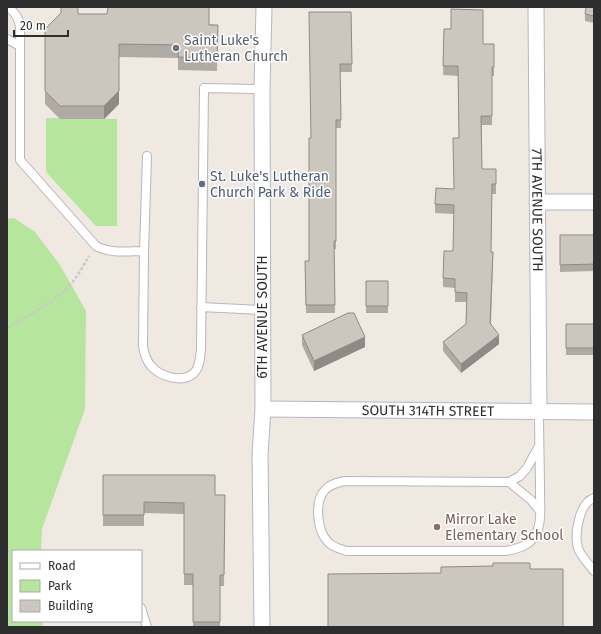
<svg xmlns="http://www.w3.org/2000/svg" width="601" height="634" viewBox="0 0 601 634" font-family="'Fira Sans',sans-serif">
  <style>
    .green { fill: #b6e59e }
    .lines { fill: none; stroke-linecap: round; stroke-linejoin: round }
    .service-casing { stroke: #b4b7c1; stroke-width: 10 }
    .minor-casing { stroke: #b4b7c1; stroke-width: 17 }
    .path { stroke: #c9c9c9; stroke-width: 2.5; stroke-dasharray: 3 2; stroke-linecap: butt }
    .service { stroke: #fff; stroke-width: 8 }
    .minor { stroke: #fff; stroke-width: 15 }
    .wall { fill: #afaba4 }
    .shaded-wall { fill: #8e8b86 }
    .building { fill: #cbc7bf; stroke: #8e8b86 }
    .worship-dot { fill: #6b7280; stroke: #fff; stroke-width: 1.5 }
    .service-dot { fill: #5c6f8a; stroke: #fff; stroke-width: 1.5 }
    .education-dot { fill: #8d6e63; stroke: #fff; stroke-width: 1.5 }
    .labels { text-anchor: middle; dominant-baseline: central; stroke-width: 3; stroke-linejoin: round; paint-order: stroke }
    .worship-label { font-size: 14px; fill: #5b616d; stroke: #fff; text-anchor: start }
    .service-label { font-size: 14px; fill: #4e5e75; stroke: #fff; text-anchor: start }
    .street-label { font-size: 14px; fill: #2e2e2e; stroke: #fff }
    .education-label { font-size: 14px; fill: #785e54; stroke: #fff; text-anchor: start }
  </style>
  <rect width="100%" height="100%" fill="#efe9e1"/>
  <path class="green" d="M 46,118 L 117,119 L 117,226 L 96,226 L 46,172 Z
    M 14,218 L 35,232 L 60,265 L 86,311 L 85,409 L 42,529 L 41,551 L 13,551 L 13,621 L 42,621 L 43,627 L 7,627 L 7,219 Z"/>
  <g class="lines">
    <defs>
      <path id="service" d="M 8,7 C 23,18 20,30 20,46
        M 7,39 L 20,46 L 20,160 L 96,246 C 111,254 128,251 144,251
        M 147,156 L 144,251 L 143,346 C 144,353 146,360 151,366 C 160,376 182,384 194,373 C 200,367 200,357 201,349 L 204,88 L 262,89
        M 201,307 L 262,310
        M 539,412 C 539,439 540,465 540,492 C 540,505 542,522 536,534 C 530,546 517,549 505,551 L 347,551 C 340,549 334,548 328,542 C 317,531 314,501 325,490 C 330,484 337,483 344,481 L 509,482 L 520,476 L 527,468 L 539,446
        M 509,482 L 531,500 L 540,511
        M 594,498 C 579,503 574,535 578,548 C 581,557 589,564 594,571
        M 141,608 L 147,627"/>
      <g id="minor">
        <path id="s1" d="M 536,7 L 539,412"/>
        <path d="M 537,202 L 594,202"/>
        <path id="s2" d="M 263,409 L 594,412"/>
        <path d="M 262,627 L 260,454 L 263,409 L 262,89 L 264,7"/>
      </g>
    </defs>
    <use href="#service" class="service-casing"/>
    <use href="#minor" class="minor-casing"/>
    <path class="path" d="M 7,328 C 28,316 51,304 68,287 C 77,278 83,266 89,256"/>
    <use href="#service" class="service"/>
    <use href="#minor" class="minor"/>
  </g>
  <path class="wall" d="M 594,7 L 594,23 L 585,21 L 585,14 Z
    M 351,12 L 352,72 L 340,72 L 341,128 L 336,128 L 336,249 L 334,249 L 335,313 L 306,313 L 305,261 L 309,261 L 311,138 Z
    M 61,13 L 218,25 L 217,71 L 178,70 L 178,58 L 119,57 L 119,104 L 104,119 L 60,119 L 45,104 L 45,29 Z
    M 444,29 L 483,44 L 494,44 L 494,76 L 492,76 L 492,125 L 482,125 L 482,169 L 496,169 L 496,194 L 492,194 L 491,252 L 493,262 L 491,324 L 499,344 L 461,373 L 443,351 L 443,342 L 466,324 L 467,302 L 455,302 L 455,288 L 443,287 L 443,278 L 453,251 L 454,214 L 435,213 L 435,204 L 454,189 L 459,138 L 458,76 L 443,75 Z
    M 560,235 L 594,235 L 594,271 L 560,272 Z
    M 366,281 L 388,281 L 388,313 L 366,313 Z
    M 566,324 L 594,324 L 594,355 L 566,355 Z
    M 302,335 L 365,347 L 314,371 L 302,345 Z
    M 103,475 L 215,495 L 225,495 L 224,586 L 220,586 L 220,627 L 193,627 L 193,585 L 184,585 L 184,514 L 144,513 L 144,526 L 103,526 Z"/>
  <path class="shaded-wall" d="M 119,91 L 119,104 L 104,119 L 104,106 Z
    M 499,335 L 499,344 L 461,373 L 461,364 Z
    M 365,337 L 365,347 L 314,371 L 314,361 Z"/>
  <path class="building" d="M 61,7 L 78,7 L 78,14 L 107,14 L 108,7 L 209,7 L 209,25 L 218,25 L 217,58 L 178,57 L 179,45 L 119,44 L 119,91 L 104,106 L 60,106 L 45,91 L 45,29 L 61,13 Z
    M 586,7 L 594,7 L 594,16 L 585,14 Z
    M 451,9 L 483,10 L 483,44 L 494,44 L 494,67 L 492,67 L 492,116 L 481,116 L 482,169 L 496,169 L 496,184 L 492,184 L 491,252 L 493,252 L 490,323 L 499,335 L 461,364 L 443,342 L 466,324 L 467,293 L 455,292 L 455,279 L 443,278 L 444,251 L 453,251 L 454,205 L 435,204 L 436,188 L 454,189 L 453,138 L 459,138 L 458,66 L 443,66 L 444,29 L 451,29 Z
    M 309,12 L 351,12 L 352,64 L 340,64 L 341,120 L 336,120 L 336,241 L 334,241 L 335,305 L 306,305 L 305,261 L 309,261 L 309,138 L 311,138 Z
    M 560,235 L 594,235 L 594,264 L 560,265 Z
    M 366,281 L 388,281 L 388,306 L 366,306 Z
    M 348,313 L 354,313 L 365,337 L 314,361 L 302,335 Z
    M 566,324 L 594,324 L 594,348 L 566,348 Z
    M 103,475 L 215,475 L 215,495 L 225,495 L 224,575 L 220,575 L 220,622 L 193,622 L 193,574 L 184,574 L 184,503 L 144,502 L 144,515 L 103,515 Z
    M 493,563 L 530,563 L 530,569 L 563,569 L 563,627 L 328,627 L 328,574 L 441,573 L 441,567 L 493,566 Z"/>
  <circle class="worship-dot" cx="176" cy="48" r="4"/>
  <circle class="service-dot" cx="202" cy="184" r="4"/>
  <circle class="education-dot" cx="437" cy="527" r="4"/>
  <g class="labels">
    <g class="worship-label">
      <text x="184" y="40">Saint Luke's<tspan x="184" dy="16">Lutheran Church</tspan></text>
    </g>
    <g class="service-label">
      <text x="210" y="176">St. Luke's Lutheran<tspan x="210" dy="16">Church Park &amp; Ride</tspan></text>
    </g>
    <g class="street-label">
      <text stroke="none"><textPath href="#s1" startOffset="203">7TH AVENUE SOUTH</textPath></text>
      <text transform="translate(262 317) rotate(-90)">6TH AVENUE SOUTH</text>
      <text stroke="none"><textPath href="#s2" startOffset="165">SOUTH 314TH STREET</textPath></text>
    </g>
    <g class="education-label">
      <text x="445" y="519">Mirror Lake<tspan x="445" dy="16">Elementary School</tspan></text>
    </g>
  </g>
  <rect width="601" height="634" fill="none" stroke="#2e2e2e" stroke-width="16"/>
  <rect x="12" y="550" width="130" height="72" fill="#ffffff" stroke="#ababab"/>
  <rect x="20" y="563" width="20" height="6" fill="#ffffff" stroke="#ababab"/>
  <text x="48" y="570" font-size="12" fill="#2e2e2e">Road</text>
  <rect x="20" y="580" width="20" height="12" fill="#b6e59e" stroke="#ababab"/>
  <text x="48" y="590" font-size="12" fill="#2e2e2e">Park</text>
  <rect x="20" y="600" width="20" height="12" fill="#cbc7bf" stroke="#ababab"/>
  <text x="48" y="610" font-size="12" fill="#2e2e2e">Building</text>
  <path d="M14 30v6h54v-6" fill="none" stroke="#2e2e2e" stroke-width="2"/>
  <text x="20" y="30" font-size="12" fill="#2e2e2e" stroke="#ffffff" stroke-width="3" paint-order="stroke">20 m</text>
</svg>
